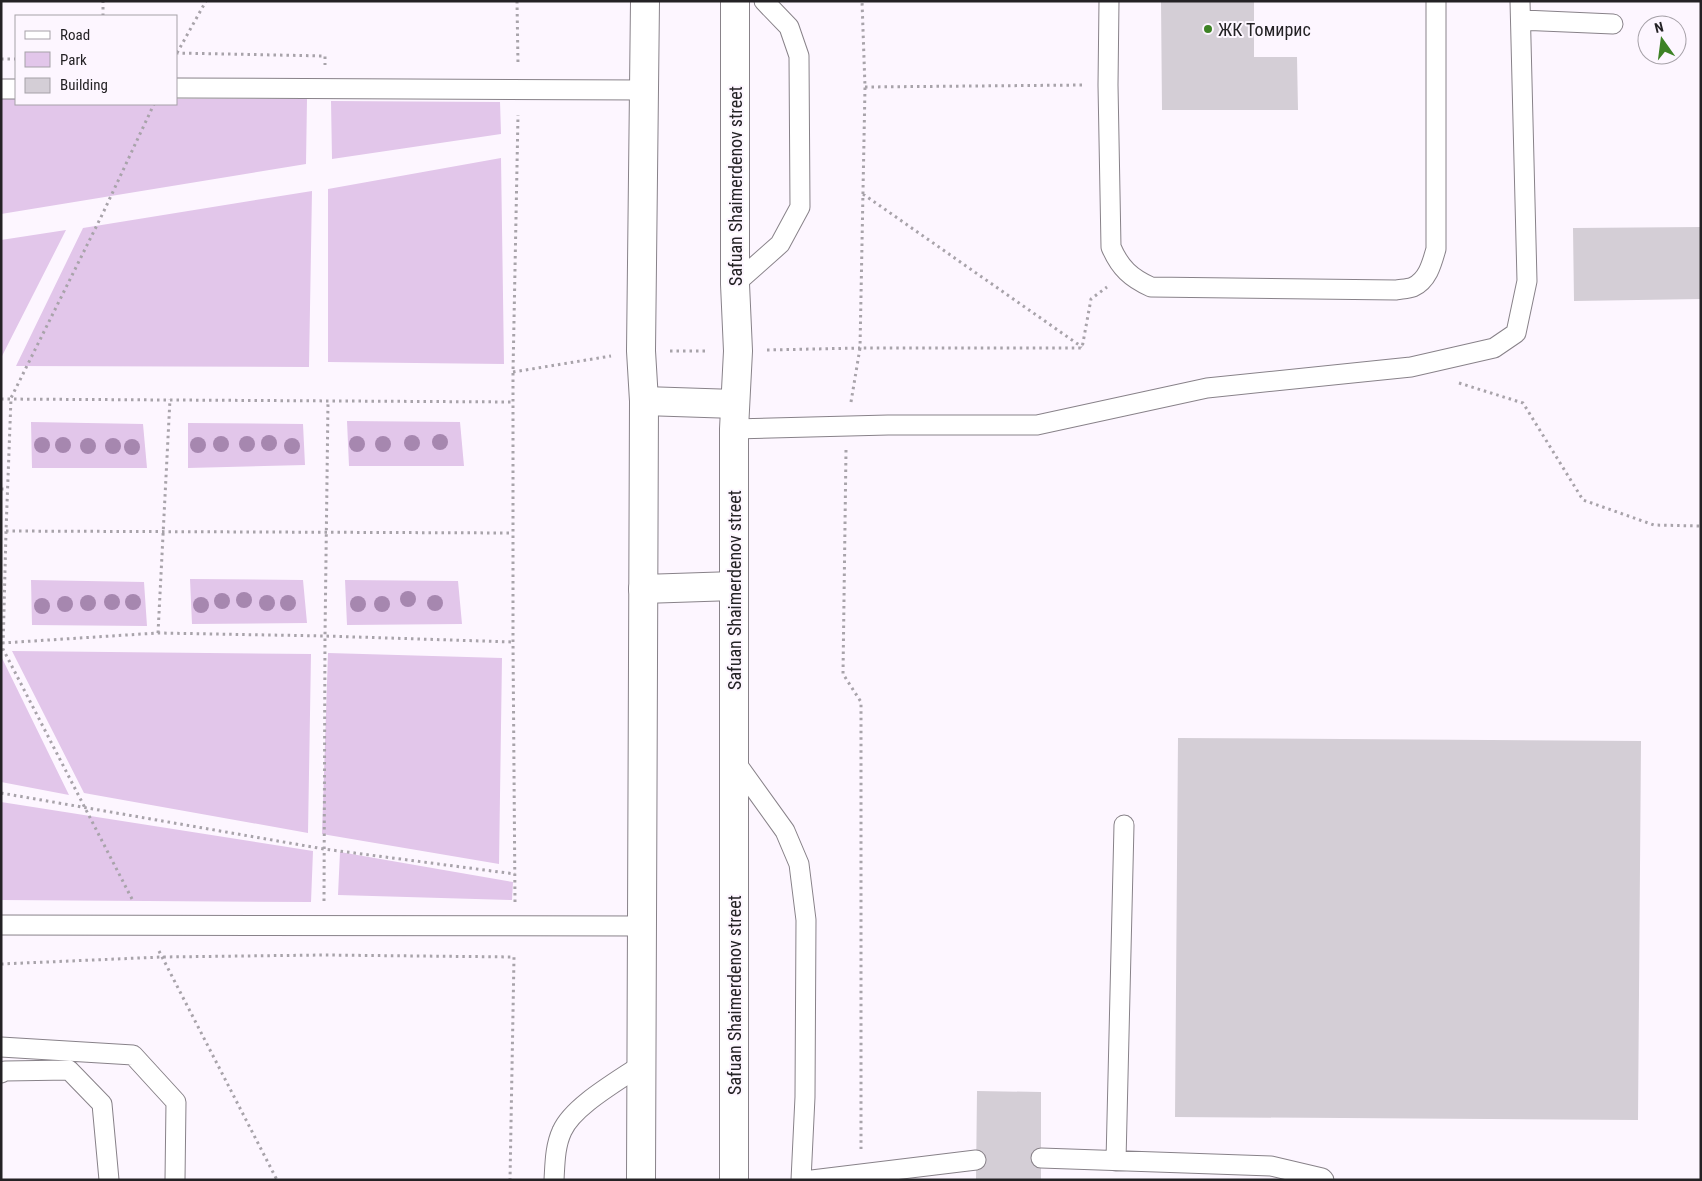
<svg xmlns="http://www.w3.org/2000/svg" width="1702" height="1181" viewBox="0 0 1702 1181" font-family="'Roboto Condensed',sans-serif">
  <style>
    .green { fill: #e2c6ea }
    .building { fill: #d4ced6 }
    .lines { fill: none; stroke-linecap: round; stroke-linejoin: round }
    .service-casing { stroke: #888289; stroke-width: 21 }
    .tertiary-casing { stroke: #888289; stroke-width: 30 }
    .secondary-casing { stroke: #888289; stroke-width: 30 }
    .path { stroke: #a8a3aa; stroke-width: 3; stroke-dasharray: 2.5 4; stroke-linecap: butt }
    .service { stroke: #fff; stroke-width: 19 }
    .tertiary { stroke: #fff; stroke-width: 28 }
    .secondary { stroke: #fff; stroke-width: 28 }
    .tree { fill: #a687af }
    .poi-dot { fill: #3d8225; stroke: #fdf6ff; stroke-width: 2 }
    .labels { text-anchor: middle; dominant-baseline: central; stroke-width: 4; stroke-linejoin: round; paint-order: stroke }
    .poi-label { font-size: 18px; fill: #242225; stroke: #fdf6ff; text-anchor: start }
    .street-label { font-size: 18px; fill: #242225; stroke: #fdf6ff }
  </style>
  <rect width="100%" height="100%" fill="#fdf6ff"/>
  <path class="green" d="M 1,99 L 16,99 L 16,104 L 176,104 L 176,99 L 307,99 L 306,164 L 1,214 Z
    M 331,101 L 500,102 L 501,134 L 332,159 Z
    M 501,158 L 504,364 L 328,362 L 328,189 Z
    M 312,191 L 309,367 L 16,366 L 83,228 Z
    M 66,230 L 1,358 L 1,240 Z
    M 347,421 L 460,422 L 464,466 L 349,466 Z
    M 31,422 L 143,424 L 147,468 L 32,468 Z
    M 188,423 L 303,424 L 305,465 L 188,468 Z
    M 190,579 L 303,580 L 307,623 L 192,624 Z
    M 31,580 L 144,582 L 147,626 L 32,625 Z
    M 345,580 L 458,581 L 462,624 L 347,625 Z
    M 12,651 L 311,654 L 308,833 L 84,793 Z
    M 328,653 L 502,658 L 499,864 L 322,834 Z
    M 1,656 L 69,795 L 1,782 Z
    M 1,802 L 313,851 L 311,902 L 1,900 Z
    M 340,852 L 513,882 L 512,900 L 338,895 Z"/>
  <path class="building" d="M 1161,1 L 1254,1 L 1254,57 L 1297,57 L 1298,110 L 1162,110 Z
    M 1701,227 L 1701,299 L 1574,301 L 1573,228 Z
    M 1178,738 L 1641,741 L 1638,1120 L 1175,1117 Z
    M 977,1091 L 1041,1092 L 1041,1180 L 976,1180 Z"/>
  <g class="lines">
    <defs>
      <path id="service" d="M 1109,1 L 1108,85 L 1111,247 C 1120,268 1131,278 1151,287 L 1396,290 C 1401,289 1408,289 1413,287 C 1428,280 1432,263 1436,249 L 1436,1
        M 1521,20 L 1613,24
        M 176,88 L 645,90
        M 1,89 L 16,89
        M 735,284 L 780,244 L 800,207 L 799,56 L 789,27 L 764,1
        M 734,429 L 888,425 L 1037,425 L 1207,388 L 1411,367 L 1494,348 L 1516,333 L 1527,281 L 1520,1
        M 734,760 L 785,831 L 799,864 L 806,920 L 805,1097 L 801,1180
        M 1,925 L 642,926
        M 1,1047 L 133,1055 L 176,1102 L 175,1180
        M 1,1073 L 5,1071 L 69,1070 L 102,1104 L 109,1180
        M 1041,1158 L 1271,1166 L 1322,1178 L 1324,1180
        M 1116,1161 L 1124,825
        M 554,1180 C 555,1163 555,1146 562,1131 C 573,1106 618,1081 641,1065
        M 812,1180 L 976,1160"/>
      <path id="tertiary" d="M 644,401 L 735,404
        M 643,589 L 734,586"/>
      <path id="secondary" d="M 641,1180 L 644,401 L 641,351 L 645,1
        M 734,1180 L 734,429 L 738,351 L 735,284 L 735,1"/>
    </defs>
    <use href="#service" class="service-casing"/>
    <use href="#tertiary" class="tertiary-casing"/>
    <use href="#secondary" class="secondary-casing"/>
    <path class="path" d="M 517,1 L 518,64
      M 103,16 L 103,1
      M 176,53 L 325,56 L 325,65
      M 177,53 L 206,1
      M 1,59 L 16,59
      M 865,87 L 1084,85
      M 863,194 L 1082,347
      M 767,350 L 860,348 L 865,87 L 862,1
      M 670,351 L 709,351
      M 513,372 L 611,356
      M 1459,383 L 1523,403 L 1583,500 L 1654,525 L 1701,526
      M 1,399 L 513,402
      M 851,402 L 860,348 L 1082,348 L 1091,299 L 1107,287
      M 846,450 L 843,674 L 861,702 L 861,1149
      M 1,489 L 7,489
      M 6,531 L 513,533
      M 158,633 L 170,399
      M 2,643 L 158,633 L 325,636 L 328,401
      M 1,793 L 324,849 L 515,874
      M 132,899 L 3,649 L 6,531 L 11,398 L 103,213 L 154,104
      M 324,901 L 325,636 L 513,642
      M 515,902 L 513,642 L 513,372 L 518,115
      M 159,951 L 277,1180
      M 1,964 L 162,957 L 324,955 L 514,957 L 510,1180"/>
    <use href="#service" class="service"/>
    <use href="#tertiary" class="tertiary"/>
    <use href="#secondary" class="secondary"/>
  </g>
  <g class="tree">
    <circle cx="440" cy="442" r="8"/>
    <circle cx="269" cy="443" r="8"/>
    <circle cx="412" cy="443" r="8"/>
    <circle cx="221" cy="444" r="8"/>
    <circle cx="247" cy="444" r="8"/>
    <circle cx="357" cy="444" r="8"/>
    <circle cx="383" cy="444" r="8"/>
    <circle cx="42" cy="445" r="8"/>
    <circle cx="63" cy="445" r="8"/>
    <circle cx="198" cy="445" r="8"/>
    <circle cx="88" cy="446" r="8"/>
    <circle cx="113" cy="446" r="8"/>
    <circle cx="292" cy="446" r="8"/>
    <circle cx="132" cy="447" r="8"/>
    <circle cx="408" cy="599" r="8"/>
    <circle cx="244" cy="600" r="8"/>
    <circle cx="222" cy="601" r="8"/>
    <circle cx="112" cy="602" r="8"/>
    <circle cx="133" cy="602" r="8"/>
    <circle cx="88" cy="603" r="8"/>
    <circle cx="267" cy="603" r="8"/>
    <circle cx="288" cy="603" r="8"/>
    <circle cx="435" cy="603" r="8"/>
    <circle cx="65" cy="604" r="8"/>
    <circle cx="358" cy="604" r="8"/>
    <circle cx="382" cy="604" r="8"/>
    <circle cx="201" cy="605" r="8"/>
    <circle cx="42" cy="606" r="8"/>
  </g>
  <circle class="poi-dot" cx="1208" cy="29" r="5"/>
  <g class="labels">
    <g class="poi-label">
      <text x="1218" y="29">ЖК Томирис</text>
    </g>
    <g class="street-label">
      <text transform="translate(735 186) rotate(-90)">Safuan Shaimerdenov street</text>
      <text transform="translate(734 590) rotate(-90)">Safuan Shaimerdenov street</text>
      <text transform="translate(734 995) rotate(-90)">Safuan Shaimerdenov street</text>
    </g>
  </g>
  <rect width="1702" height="1181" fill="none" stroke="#242225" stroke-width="5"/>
  <rect x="15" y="15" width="162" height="90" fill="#fdf6ff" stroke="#a6a1a8"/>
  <rect x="25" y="31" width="25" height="8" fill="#ffffff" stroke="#a6a1a8"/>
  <text x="60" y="40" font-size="15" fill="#242225">Road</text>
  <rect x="25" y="52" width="25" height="15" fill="#e2c6ea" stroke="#a6a1a8"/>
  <text x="60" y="65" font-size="15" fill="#242225">Park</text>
  <rect x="25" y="78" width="25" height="15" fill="#d4ced6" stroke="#a6a1a8"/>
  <text x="60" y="90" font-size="15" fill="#242225">Building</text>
  <g transform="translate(1662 40) rotate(346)"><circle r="24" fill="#fdf6ff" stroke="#a6a1a8"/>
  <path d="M0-4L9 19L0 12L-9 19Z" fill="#3d8225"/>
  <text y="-8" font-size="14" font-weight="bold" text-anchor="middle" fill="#242225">N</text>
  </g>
</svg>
